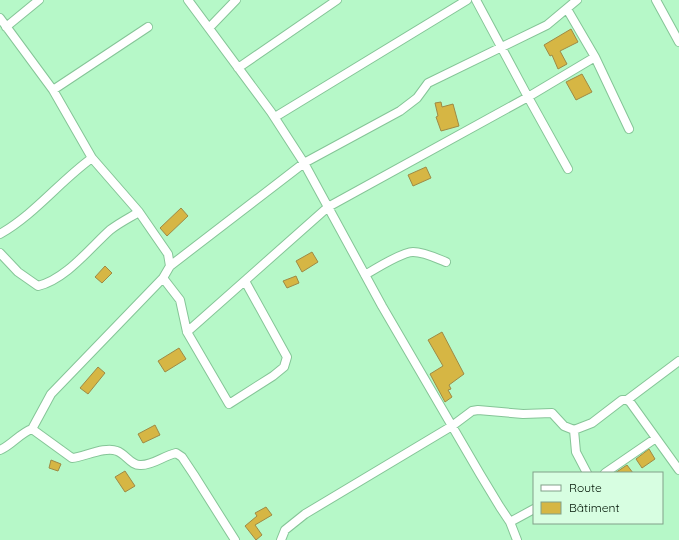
<svg xmlns="http://www.w3.org/2000/svg" width="679" height="540" viewBox="0 0 679 540" font-family="Quicksand,sans-serif">
  <style>
    .building { fill: #d6b644; stroke: #9e8a45 }
    .lines { fill: none; stroke-linecap: round; stroke-linejoin: round }
    .minor-casing { stroke: #85c597; stroke-width: 10 }
    .minor { stroke: #fff; stroke-width: 8 }
  </style>
  <rect width="100%" height="100%" fill="#b6f8c8"/>
  <path class="building" d="M 571,29 L 578,42 L 560,51 L 567,64 L 558,69 L 552,55 L 550,56 L 544,45 Z
    M 582,74 L 592,92 L 576,100 L 566,82 Z
    M 441,102 L 442,107 L 453,104 L 459,126 L 441,131 L 436,117 L 438,116 L 435,103 Z
    M 426,167 L 431,178 L 413,186 L 408,175 Z
    M 181,208 L 188,216 L 167,236 L 160,228 Z
    M 312,252 L 318,262 L 302,272 L 296,261 Z
    M 105,266 L 112,273 L 102,283 L 95,277 Z
    M 296,276 L 299,283 L 287,288 L 283,281 Z
    M 442,332 L 464,374 L 449,385 L 451,389 L 448,390 L 452,397 L 445,402 L 430,374 L 443,366 L 428,340 Z
    M 179,348 L 186,359 L 165,372 L 158,361 Z
    M 98,367 L 105,373 L 88,394 L 80,388 Z
    M 155,425 L 160,435 L 143,443 L 138,434 Z
    M 649,449 L 655,459 L 642,468 L 636,459 Z
    M 51,460 L 61,464 L 58,471 L 49,468 Z
    M 627,465 L 633,473 L 615,473 Z
    M 125,471 L 135,486 L 125,492 L 115,477 Z
    M 266,507 L 272,515 L 255,525 L 262,535 L 256,540 L 245,526 L 257,516 L 255,513 Z"/>
  <g class="lines">
    <defs>
      <path id="minor" d="M 188,0 L 271,112 L 304,163 L 382,306 L 480,474 L 500,507 L 510,522 L 517,540
        M 476,0 L 528,97 L 568,169
        M 656,0 L 679,42
        M 567,9 L 595,57 L 629,129
        M 0,18 L 53,90 L 92,158 L 139,212 L 168,254 L 170,266 L 163,278 L 51,394 L 32,429
        M 6,27 L 39,0
        M 209,28 L 236,0
        M 238,68 L 337,0
        M 53,90 L 148,27
        M 275,117 L 467,0
        M 0,234 C 35,214 60,181 92,158
        M 0,253 L 18,272 L 38,286 C 66,279 89,249 110,230 C 119,223 129,218 139,212
        M 170,266 L 304,163 L 400,111 L 417,98 L 428,83 L 547,25 L 577,0
        M 365,275 C 375,269 402,252 413,252 C 424,252 436,258 446,262
        M 163,278 L 180,300 L 187,332 L 229,404 L 273,376 L 284,367 L 287,357 L 245,281
        M 187,332 L 328,207 L 528,97 L 595,57
        M 627,400 L 679,361
        M 574,430 L 576,452 L 587,473
        M 0,450 C 12,445 20,433 32,429 L 72,458 C 84,457 105,446 117,451 C 126,454 131,466 141,465 C 154,465 163,456 176,453 L 182,457 L 194,475 L 235,540
        M 605,473 L 656,438
        M 510,522 L 534,509
        M 281,540 L 285,530 L 305,514 L 452,426 L 472,411 L 478,410 L 523,414 L 552,413 L 564,426 L 574,430 L 592,423 L 622,400 L 627,400 L 630,402 L 679,470"/>
    </defs>
    <use href="#minor" class="minor-casing"/>
    <use href="#minor" class="minor"/>
  </g>
  <rect x="533" y="472" width="130" height="52" fill="#d7fee1" stroke="#81a089"/>
  <rect x="541" y="485" width="20" height="6" fill="#ffffff" stroke="#81a089"/>
  <text x="569" y="492" font-size="12" fill="#001405">Route</text>
  <rect x="541" y="502" width="20" height="12" fill="#d6b644" stroke="#81a089"/>
  <text x="569" y="512" font-size="12" fill="#001405">Bâtiment</text>
</svg>
